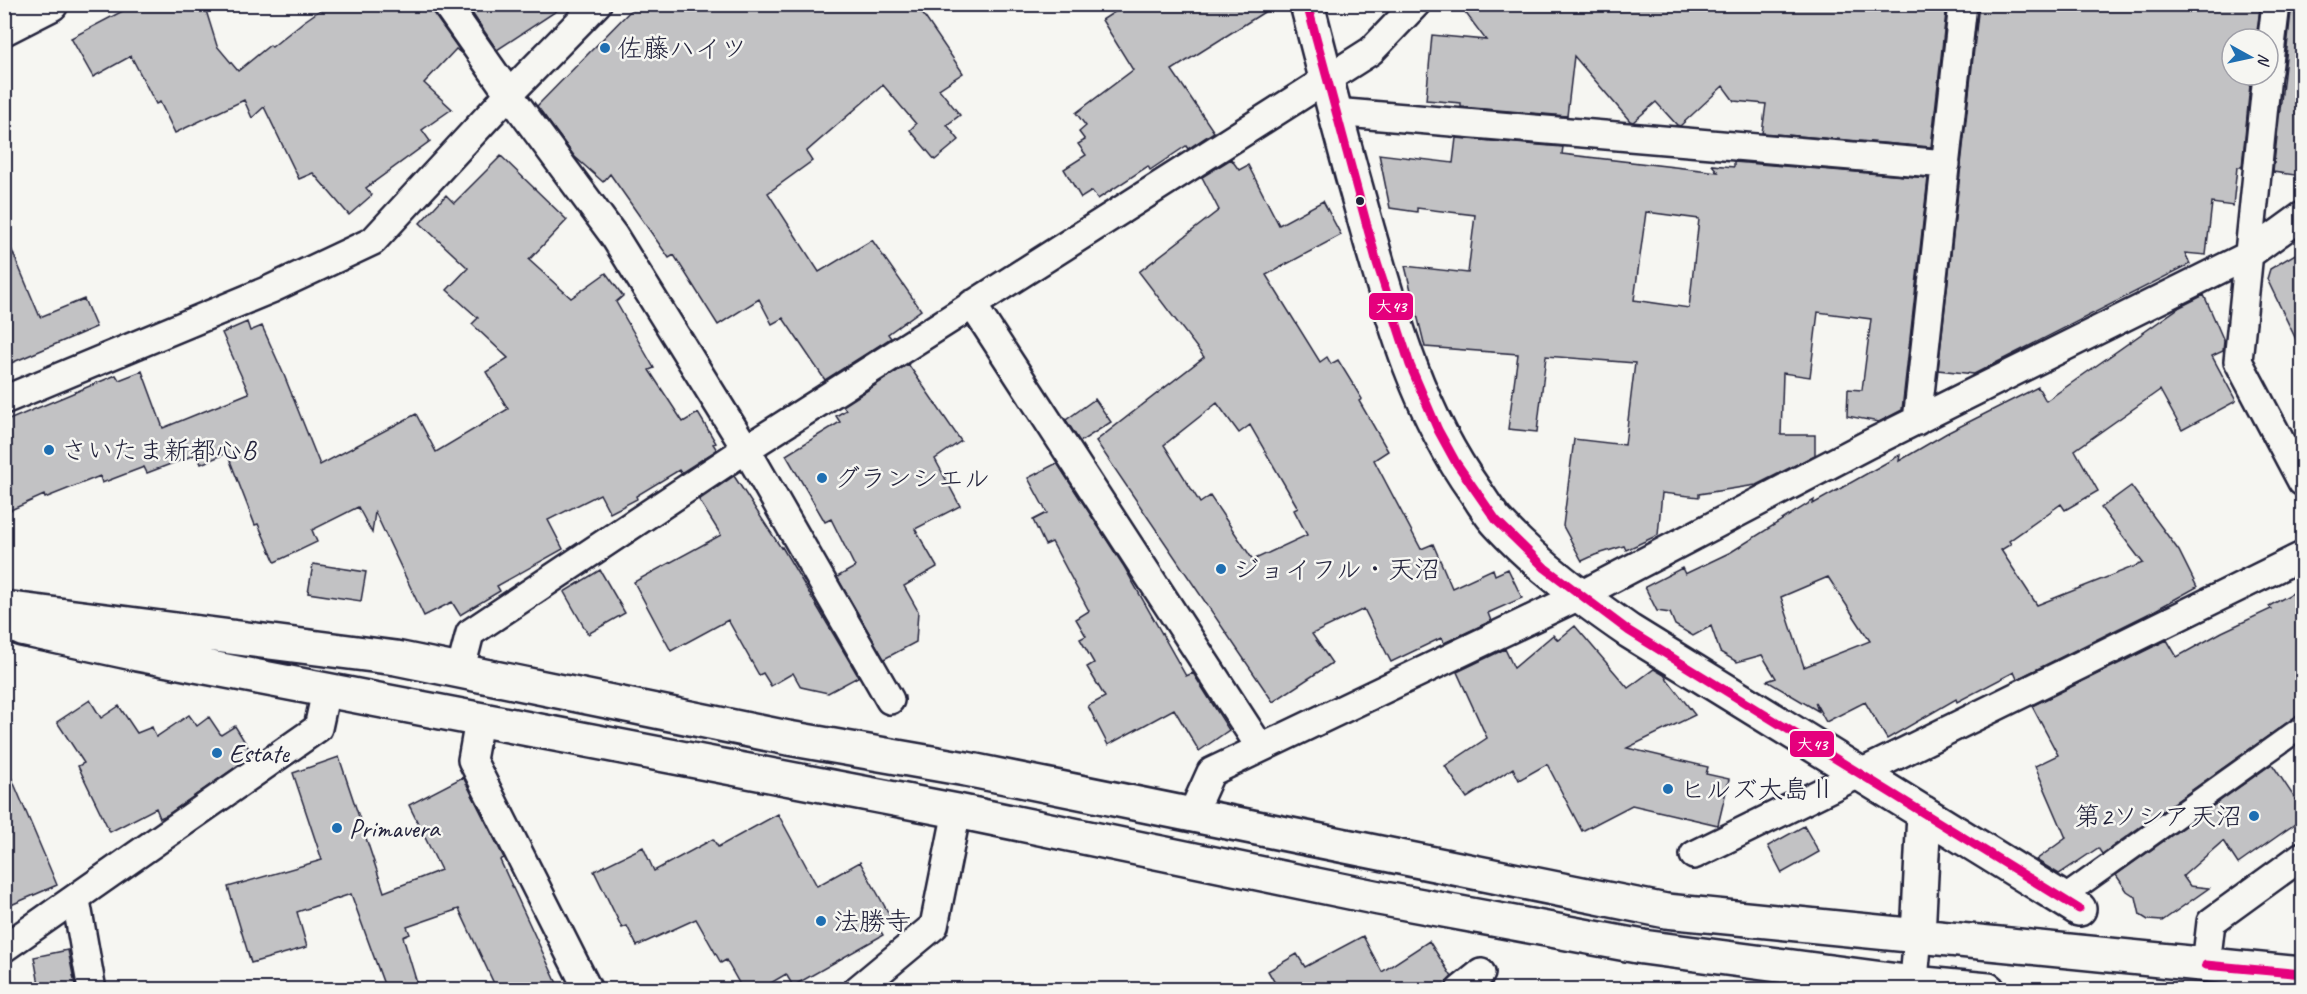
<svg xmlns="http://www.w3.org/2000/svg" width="2307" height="994" viewBox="0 0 2307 994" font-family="Caveat,'Klee One',sans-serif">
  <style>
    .building { fill: #c2c2c4; stroke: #22223b; stroke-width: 1.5; fill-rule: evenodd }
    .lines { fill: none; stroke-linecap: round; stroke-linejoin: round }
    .pedestrian-casing { stroke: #22223b; stroke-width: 26 }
    .minor-casing { stroke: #22223b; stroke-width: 32 }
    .tertiary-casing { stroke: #22223b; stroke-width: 38 }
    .primary-casing { stroke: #22223b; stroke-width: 38 }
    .pedestrian { stroke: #f6f6f2; stroke-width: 21 }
    .minor { stroke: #f6f6f2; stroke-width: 27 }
    .tertiary { stroke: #f6f6f2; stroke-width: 33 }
    .primary { stroke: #f6f6f2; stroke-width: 33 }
    .bus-1-casing { stroke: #f6f6f2; stroke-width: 14 }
    .bus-1 { stroke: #e5007d; stroke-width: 9 }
    .poi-dot { fill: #1f6fb2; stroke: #f6f6f2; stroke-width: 2 }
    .bus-dot { fill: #22223b; stroke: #f6f6f2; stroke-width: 2 }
    .labels { text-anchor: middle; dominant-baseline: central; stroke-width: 5; stroke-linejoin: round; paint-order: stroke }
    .poi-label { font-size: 26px; fill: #22223b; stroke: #f6f6f2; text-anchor: start }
    .line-badge { stroke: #f6f6f2; stroke-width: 2 }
    .badge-label { font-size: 16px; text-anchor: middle; font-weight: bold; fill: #fff }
  </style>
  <rect width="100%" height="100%" fill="#f6f6f2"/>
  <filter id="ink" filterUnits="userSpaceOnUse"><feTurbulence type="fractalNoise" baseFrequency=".0167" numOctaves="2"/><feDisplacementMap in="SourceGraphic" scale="12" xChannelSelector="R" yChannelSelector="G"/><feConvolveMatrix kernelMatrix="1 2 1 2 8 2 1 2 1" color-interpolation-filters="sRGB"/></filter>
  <g filter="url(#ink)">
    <path class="building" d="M 136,4 L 204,4 L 217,46 L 238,71 L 270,45 L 272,47 L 303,22 L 329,4 L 430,4 L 433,13 L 463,55 L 456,49 L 424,83 L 452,109 L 422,130 L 430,141 L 366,188 L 372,195 L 349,215 L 313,173 L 299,179 L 264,107 L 252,118 L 244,100 L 175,133 L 160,102 L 156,104 L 131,56 L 93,77 L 71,38 Z
      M 466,4 L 567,4 L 497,50 Z
      M 637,4 L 916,4 L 963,73 L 939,89 L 960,115 L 947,125 L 959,140 L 935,160 L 910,130 L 916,124 L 883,85 L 806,152 L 812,161 L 768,193 L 819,272 L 872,240 L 921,310 L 888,334 L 891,338 L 825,380 L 783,318 L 772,324 L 759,299 L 718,325 L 674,255 L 669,258 L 610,174 L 603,182 L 575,157 L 537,106 Z
      M 1127,4 L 1277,4 L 1172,70 L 1214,132 L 1188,149 L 1186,146 L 1150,170 L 1148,166 L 1098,199 L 1092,191 L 1081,198 L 1064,169 L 1086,155 L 1078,144 L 1085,140 L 1079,132 L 1086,126 L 1076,113 L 1133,70 L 1102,20 Z
      M 1459,4 L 1947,4 L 1931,147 L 1762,133 L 1766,104 L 1734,101 L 1723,86 L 1680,126 L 1677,125 L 1656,102 L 1633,122 L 1630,121 L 1574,56 L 1567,116 L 1461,107 L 1461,103 L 1426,100 L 1432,35 L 1486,40 Z
      M 1979,4 L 2224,4 L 2260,8 L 2256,39 L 2232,39 L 2232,75 L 2251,75 L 2242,167 L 2237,167 L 2233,206 L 2212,203 L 2206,255 L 2185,253 L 2190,264 L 1974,374 L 1938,370 Z
      M 2291,12 L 2302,13 L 2302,176 L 2273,172 Z
      M 1456,138 L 1563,147 L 1562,154 L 1718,172 L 1712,165 L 1734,167 L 1734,162 L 1928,178 L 1902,410 L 1879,422 L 1847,416 L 1848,389 L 1862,390 L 1871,319 L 1818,312 L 1810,377 L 1783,373 L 1781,435 L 1815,435 L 1815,455 L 1756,485 L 1699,494 L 1699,497 L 1662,493 L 1658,535 L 1626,550 L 1624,546 L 1595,555 L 1582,561 L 1563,526 L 1574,439 L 1625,445 L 1635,363 L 1546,356 L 1537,432 L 1508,429 L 1518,354 L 1425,347 L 1405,266 L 1468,273 L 1475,215 L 1417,208 L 1417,212 L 1390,208 L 1379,154 L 1453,163 ZM 1646,212 L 1699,219 L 1689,308 L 1634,300 Z
      M 501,156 L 567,220 L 529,260 L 571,298 L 606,273 L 623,296 L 616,302 L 654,368 L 649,370 L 683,422 L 698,413 L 716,443 L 713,444 L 717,450 L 681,473 L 679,470 L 636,496 L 637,499 L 610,513 L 600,494 L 548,520 L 563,549 L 497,586 L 500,591 L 460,615 L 452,602 L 424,616 L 375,512 L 372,533 L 358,507 L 312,530 L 317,542 L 275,562 L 258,524 L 255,525 L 227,453 L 201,464 L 197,454 L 147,473 L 144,467 L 102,483 L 100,476 L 45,498 L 44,495 L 4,513 L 4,422 L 116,375 L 119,380 L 142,371 L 163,428 L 249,393 L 222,333 L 247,322 L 250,331 L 262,326 L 284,375 L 320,465 L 416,414 L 436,452 L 508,409 L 486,372 L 508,358 L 472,324 L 478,318 L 447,290 L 468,268 L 420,223 L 446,195 L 454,203 Z
      M 1231,159 L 1239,170 L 1248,165 L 1279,225 L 1323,201 L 1341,235 L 1266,275 L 1320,362 L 1327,357 L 1331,364 L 1338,360 L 1362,399 L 1359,401 L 1388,451 L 1374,460 L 1421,549 L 1433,544 L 1452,588 L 1493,569 L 1495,575 L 1508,569 L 1522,598 L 1488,613 L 1491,621 L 1444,643 L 1441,638 L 1391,662 L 1364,609 L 1312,634 L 1332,663 L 1273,702 L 1096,441 L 1204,357 L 1139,272 L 1219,210 L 1202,177 ZM 1217,403 L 1239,433 L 1250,425 L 1298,508 L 1294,510 L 1307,535 L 1253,560 L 1210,496 L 1200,503 L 1164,445 Z
      M 5,234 L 40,317 L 84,299 L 96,327 L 4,366 Z
      M 2302,250 L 2302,352 L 2267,279 L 2270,269 Z
      M 2204,295 L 2224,341 L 2223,351 L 2212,356 L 2236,401 L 2182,430 L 2160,390 L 2075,450 L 2098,491 L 2065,510 L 2061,504 L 2009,541 L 2011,544 L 2001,550 L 2037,605 L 2143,563 L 2101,508 L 2131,486 L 2179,551 L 2197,587 L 2150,613 L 2017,679 L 2014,672 L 1957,702 L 1956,699 L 1887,739 L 1865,702 L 1826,722 L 1815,702 L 1818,711 L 1767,681 L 1776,678 L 1762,655 L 1737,662 L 1720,652 L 1711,626 L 1693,636 L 1675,625 L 1670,613 L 1657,611 L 1645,587 L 1682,568 L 1685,574 L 1731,552 L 1814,500 L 1813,504 L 1900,455 L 1899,461 L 1947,433 L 2038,387 L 2046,401 L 2180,307 ZM 1828,577 L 1870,641 L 1804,667 L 1781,597 Z
      M 908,364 L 961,441 L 935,459 L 960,506 L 915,529 L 937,567 L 904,586 L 918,611 L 916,642 L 884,659 L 837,577 L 855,567 L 831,519 L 825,522 L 786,455 L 840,422 L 836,416 L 846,410 L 843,406 Z
      M 1095,399 L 1111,422 L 1080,442 L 1066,420 Z
      M 1057,463 L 1123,565 L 1186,676 L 1193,673 L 1229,730 L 1199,751 L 1174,709 L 1108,745 L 1088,706 L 1105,697 L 1087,667 L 1094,663 L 1080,639 L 1086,636 L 1076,619 L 1089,611 L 1052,542 L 1045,545 L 1033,520 L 1047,513 L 1028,478 Z
      M 734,476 L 781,548 L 782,547 L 857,674 L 858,677 L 828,693 L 801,687 L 793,673 L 771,686 L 763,673 L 759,675 L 728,620 L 671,651 L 634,582 L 721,535 L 699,500 Z
      M 313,564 L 366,572 L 361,601 L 308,593 Z
      M 600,570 L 625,613 L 588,634 L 564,592 Z
      M 2302,588 L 2302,715 L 2295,717 L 2102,854 L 2098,848 L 2059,874 L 2036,860 L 2066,838 L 2035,766 L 2058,755 L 2032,706 L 2167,640 L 2177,657 L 2222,632 L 2271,609 L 2269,606 Z
      M 1575,626 L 1628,688 L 1654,669 L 1664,675 L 1695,715 L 1627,748 L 1708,767 L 1706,774 L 1729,779 L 1718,825 L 1632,805 L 1582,831 L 1547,764 L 1519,780 L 1513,768 L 1467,798 L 1445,766 L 1487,738 L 1457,672 L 1505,649 L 1514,668 L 1553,635 L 1558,640 Z
      M 90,700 L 101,718 L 119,706 L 137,733 L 152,727 L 156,737 L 189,715 L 197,726 L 209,717 L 221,735 L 235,726 L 253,755 L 167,815 L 160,818 L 156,808 L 110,832 L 78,766 L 84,763 L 57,722 Z
      M 339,757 L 384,892 L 441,870 L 409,805 L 463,777 L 504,858 L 500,860 L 560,990 L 497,990 L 459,909 L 407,927 L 410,934 L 403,937 L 419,990 L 386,990 L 351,894 L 297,912 L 307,947 L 251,963 L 228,887 L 322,860 L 293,773 Z
      M 4,760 L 57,885 L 4,908 Z
      M 2272,764 L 2302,809 L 2302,819 L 2238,864 L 2223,841 L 2183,876 L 2190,886 L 2209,888 L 2162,921 L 2148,920 L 2140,915 L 2136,897 L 2127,891 L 2116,875 Z
      M 778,814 L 817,886 L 860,862 L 890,916 L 876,924 L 883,935 L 793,986 L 786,974 L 759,990 L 743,990 L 726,960 L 721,963 L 696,919 L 637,946 L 627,926 L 622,928 L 594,871 L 643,847 L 654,871 L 713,839 L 718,847 Z
      M 1804,826 L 1819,852 L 1782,873 L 1768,846 Z
      M 1363,936 L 1382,972 L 1429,941 L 1452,977 L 1446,984 L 1445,990 L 1264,990 L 1275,983 L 1268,971 L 1297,954 L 1305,967 Z
      M 68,950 L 76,990 L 40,990 L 34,957 Z"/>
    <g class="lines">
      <defs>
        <path id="pedestrian" d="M 2061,899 L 2302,727"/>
        <path id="minor" d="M 446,4 L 509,94 L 614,236 L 746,449 L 890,700
          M 2268,71 L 2276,4
          M 2267,75 L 2238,361 L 2302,482
          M 1334,112 L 1946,164
          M 972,304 L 1260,747
          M 4,400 L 271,289 L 373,241 L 509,94 L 597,4
          M 1917,421 L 1963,4
          M 460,672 L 470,633 L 746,449 L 1371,51 L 1416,4
          M 479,721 L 472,760 L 588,990
          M 1192,814 L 1211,772 L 1579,596 L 1867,445 L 2247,256 L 2302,216
          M 1694,855 L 2302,556
          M 76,900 L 92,990
          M 4,948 L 318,728 L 326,691
          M 2206,965 L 2211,922 L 2302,856
          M 857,990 L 934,926 L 957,811
          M 1460,990 L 1481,973
          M 1913,990 L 1918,936"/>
        <path id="tertiary" d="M 1307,4 C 1326,79 1346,154 1367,228 C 1393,320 1419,413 1475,491 C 1483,502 1490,515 1499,524 C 1538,566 1583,599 1629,631 L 2079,909
          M 4,608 L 396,658 L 788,738 L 966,769 L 1666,911 L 2302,974
          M 22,629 L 138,654 L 957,811 L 1379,898 L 1643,947 L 1913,983 L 1988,990
          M 1918,936 L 1924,813"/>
        <path id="primary" d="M 4,28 L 51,4"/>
      </defs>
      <use href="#pedestrian" class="pedestrian-casing"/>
      <use href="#minor" class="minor-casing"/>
      <use href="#tertiary" class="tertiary-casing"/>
      <use href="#primary" class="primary-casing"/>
      <use href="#pedestrian" class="pedestrian"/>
      <use href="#minor" class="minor"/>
      <use href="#tertiary" class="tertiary"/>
      <use href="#primary" class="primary"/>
      <defs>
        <path id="bus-1" d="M 1307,4 L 1377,263 L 1410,365 L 1438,430 L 1455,461 L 1496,520 L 1545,568 L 1629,631 L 2079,909
          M 2206,965 L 2302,974"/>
      </defs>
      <use href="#bus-1" class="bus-1-casing"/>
      <use href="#bus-1" class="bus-1"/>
    </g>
  </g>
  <g class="poi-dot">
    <circle cx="605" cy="48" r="6"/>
    <circle cx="49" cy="450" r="6"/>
    <circle cx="822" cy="478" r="6"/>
    <circle cx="1221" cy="569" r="6"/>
    <circle cx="217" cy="753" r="6"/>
    <circle cx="1668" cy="789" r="6"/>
    <circle cx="2254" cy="816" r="6"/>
    <circle cx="337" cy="828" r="6"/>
    <circle cx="821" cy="921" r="6"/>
  </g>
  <circle class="bus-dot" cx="1360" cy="201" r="5"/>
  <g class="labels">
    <g class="poi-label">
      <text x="617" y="48">佐藤ハイツ</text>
      <text x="61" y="450">さいたま新都心B</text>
      <text x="834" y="478">グランシエル</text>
      <text x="1233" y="569">ジョイフル・天沼</text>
      <text x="229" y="753">Estate</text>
      <text x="1680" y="789">ヒルズ大島Ⅱ</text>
      <text x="2242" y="816" text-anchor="end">第2ソシア天沼</text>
      <text x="349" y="828">Primavera</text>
      <text x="833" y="921">法勝寺</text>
    </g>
  </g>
  <g class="line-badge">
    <rect x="1368" y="292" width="46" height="29" rx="6" fill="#e5007d"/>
    <rect x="1789" y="730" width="46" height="28" rx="6" fill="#e5007d"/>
  </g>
  <g class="badge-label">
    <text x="1391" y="312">大43</text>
    <text x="1812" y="750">大43</text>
  </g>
  <rect width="2307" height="994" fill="none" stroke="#f6f6f2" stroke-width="24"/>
  <rect x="12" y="12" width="2283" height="970" fill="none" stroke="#22223b" stroke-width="2" filter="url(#ink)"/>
  <g transform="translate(2250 57) rotate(98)"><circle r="28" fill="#f6f6f2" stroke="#a1a1a9" stroke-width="1.5"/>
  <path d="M0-4.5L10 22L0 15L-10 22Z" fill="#1f6fb2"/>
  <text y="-9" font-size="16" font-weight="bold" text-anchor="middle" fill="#22223b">N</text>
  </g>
</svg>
